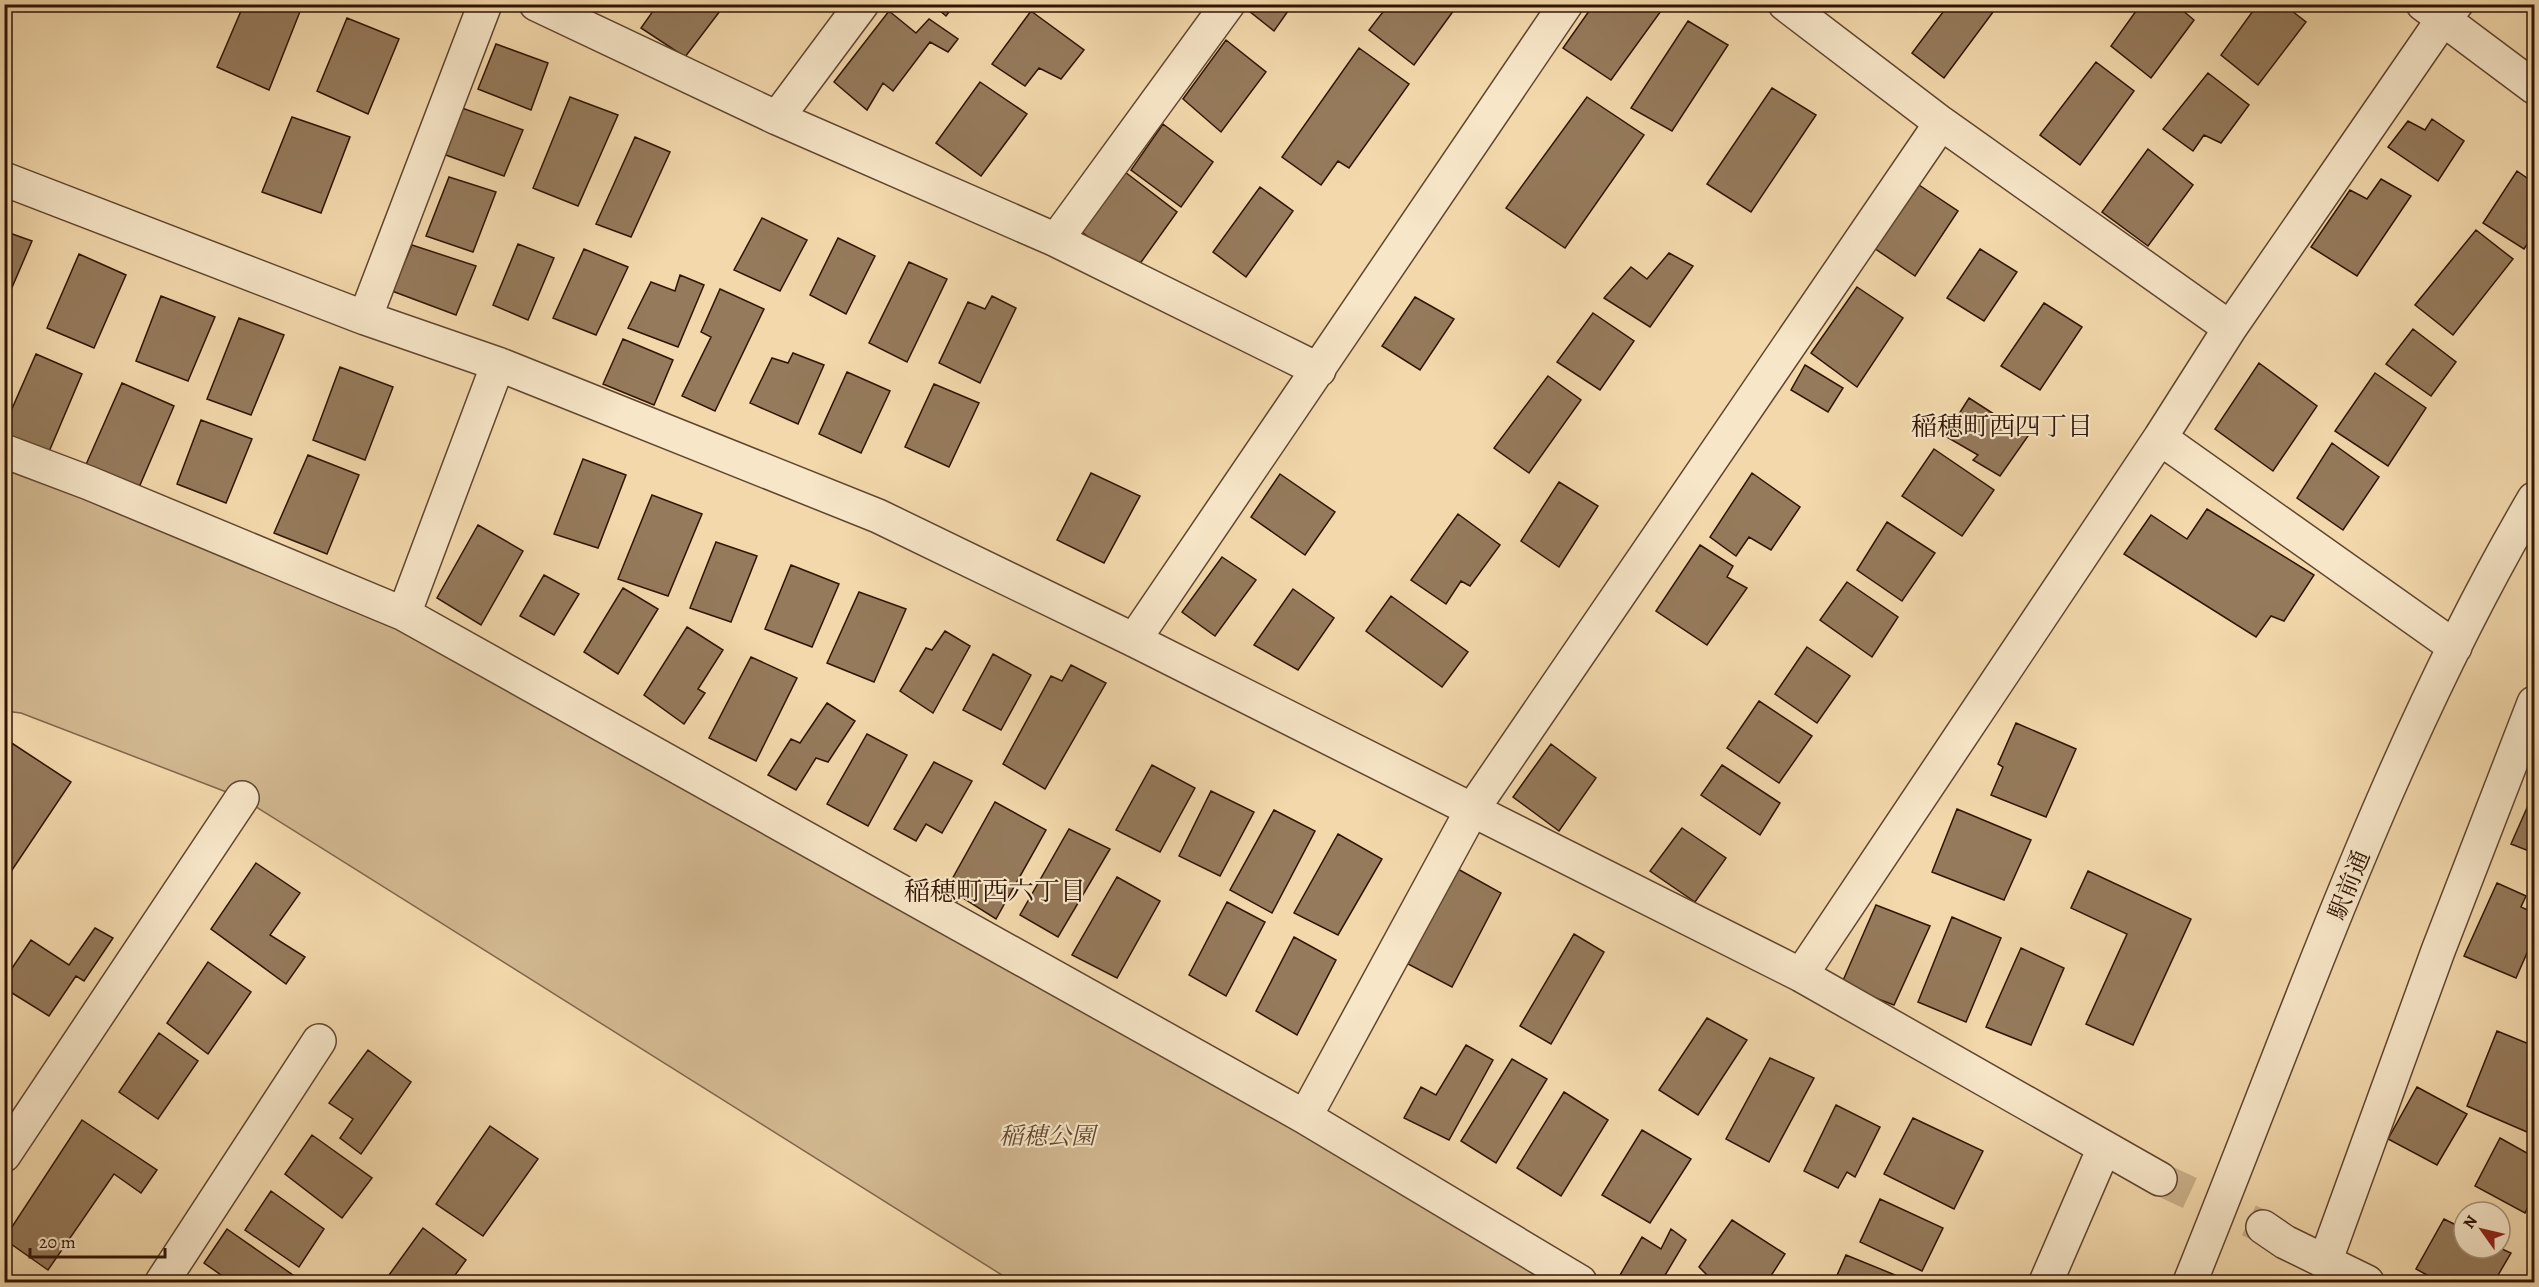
<svg xmlns="http://www.w3.org/2000/svg" width="2539" height="1287" viewBox="0 0 2539 1287" font-family="Alegreya,'Noto Serif JP',serif">
  <style>
    .green { fill: #d1b78f; stroke: #80664a; stroke-width: 1.5 }
    .building { fill: #957a5b; stroke: #301404; stroke-width: 1.5 }
    .lines { fill: none; stroke-linecap: round; stroke-linejoin: round }
    .minor-tunnel { stroke: #cbb18a; stroke-width: 33; stroke-dasharray: 33 16; stroke-linecap: butt }
    .minor-casing { stroke: #60452e; stroke-width: 36 }
    .minor { stroke: #f7e6c8; stroke-width: 33 }
    .labels { text-anchor: middle; dominant-baseline: central; stroke-width: 4.5; stroke-linejoin: round; paint-order: stroke }
    .street-label { font-size: 24px; fill: #301404; stroke: #f7e6c8 }
    .park-label { font-size: 24px; font-style: italic; fill: #60452e; stroke: #f7e6c8 }
    .neighbourhood-label { font-size: 26px; fill: #301404; stroke: #f7e6c8 }
  </style>
  <rect width="100%" height="100%" fill="#f2d8ab"/>
  <filter id="stains"><feTurbulence type="fractalNoise" baseFrequency=".00333" numOctaves="4"/><feColorMatrix values="0 0 0 0 .2 0 0 0 0 .09 0 0 0 0 .02 0 0 0 .5 -.17"/></filter>
  <radialGradient id="worn" r=".72"><stop offset=".6" stop-color="#630" stop-opacity="0"/><stop offset="1" stop-color="#630" stop-opacity=".3"/></radialGradient>
  <path class="green" d="M 4,454 L 404,614 L 1580,1282 L 1013,1282 L 242,798 L 21,713 L 5,711 Z"/>
  <path class="building" d="M 244,4 L 289,4 L 301,9 L 269,90 L 217,67 Z
    M 658,4 L 720,4 L 723,7 L 685,57 L 641,28 Z
    M 932,4 L 955,4 L 946,16 Z
    M 1246,4 L 1293,4 L 1274,31 L 1244,7 Z
    M 1389,4 L 1447,4 L 1454,10 L 1414,65 L 1369,30 Z
    M 1594,4 L 1666,4 L 1611,80 L 1563,48 Z
    M 1949,4 L 1999,4 L 1944,78 L 1912,53 Z
    M 2096,4 L 2108,4 L 2104,11 Z
    M 2141,4 L 2175,4 L 2194,20 L 2151,78 L 2111,46 Z
    M 2258,4 L 2283,4 L 2306,22 L 2258,85 L 2221,55 Z
    M 889,11 L 916,33 L 929,19 L 958,39 L 948,52 L 930,42 L 893,91 L 883,83 L 867,110 L 834,82 Z
    M 1031,11 L 1084,50 L 1061,79 L 1039,68 L 1025,86 L 992,64 Z
    M 347,18 L 399,39 L 368,114 L 317,91 Z
    M 1688,21 L 1728,45 L 1672,131 L 1631,108 Z
    M 1226,40 L 1266,72 L 1221,132 L 1183,99 Z
    M 496,44 L 548,63 L 531,110 L 478,89 Z
    M 1359,48 L 1409,84 L 1349,168 L 1338,161 L 1321,185 L 1282,157 Z
    M 2096,62 L 2134,91 L 2080,165 L 2040,135 Z
    M 2208,73 L 2249,105 L 2221,143 L 2204,135 L 2193,151 L 2163,129 Z
    M 980,82 L 1027,114 L 981,176 L 936,143 Z
    M 1772,88 L 1816,115 L 1751,212 L 1707,184 Z
    M 570,97 L 618,115 L 578,206 L 533,188 Z
    M 1587,97 L 1644,135 L 1565,248 L 1506,208 Z
    M 462,108 L 523,130 L 504,176 L 443,154 Z
    M 292,117 L 350,137 L 321,213 L 262,192 Z
    M 2432,119 L 2464,141 L 2438,181 L 2388,147 L 2408,121 L 2425,130 Z
    M 1163,124 L 1213,162 L 1181,207 L 1131,170 Z
    M 635,137 L 670,152 L 631,237 L 596,224 Z
    M 2148,149 L 2193,185 L 2148,246 L 2102,212 Z
    M 2517,171 L 2534,183 L 2534,234 L 2524,249 L 2483,223 Z
    M 1125,172 L 1177,212 L 1134,272 L 1082,232 Z
    M 449,177 L 496,192 L 473,252 L 426,236 Z
    M 2381,179 L 2411,196 L 2357,276 L 2311,247 L 2350,190 L 2367,199 Z
    M 1916,183 L 1958,211 L 1915,276 L 1874,248 Z
    M 1260,187 L 1293,211 L 1246,277 L 1213,252 Z
    M 762,218 L 807,240 L 780,291 L 734,270 Z
    M 2476,230 L 2513,259 L 2453,335 L 2415,305 Z
    M 4,231 L 32,241 L 4,306 Z
    M 838,238 L 875,256 L 846,314 L 810,295 Z
    M 518,244 L 554,258 L 528,320 L 493,305 Z
    M 412,245 L 476,266 L 456,315 L 392,291 Z
    M 584,249 L 628,267 L 596,335 L 553,318 Z
    M 1980,249 L 2017,272 L 1984,321 L 1947,298 Z
    M 1669,253 L 1693,266 L 1650,327 L 1604,298 L 1631,267 L 1647,279 Z
    M 79,254 L 126,275 L 94,348 L 47,328 Z
    M 909,262 L 947,279 L 907,362 L 869,343 Z
    M 680,275 L 704,285 L 678,347 L 628,328 L 651,282 L 675,291 Z
    M 1857,287 L 1903,318 L 1857,387 L 1811,353 Z
    M 720,289 L 764,309 L 715,411 L 682,396 L 711,337 L 701,332 Z
    M 161,296 L 215,317 L 188,381 L 136,361 Z
    M 992,296 L 1016,308 L 980,383 L 939,363 L 968,302 L 985,309 Z
    M 1415,297 L 1454,319 L 1420,370 L 1382,346 Z
    M 2044,303 L 2082,327 L 2040,390 L 2001,366 Z
    M 1593,313 L 1634,341 L 1600,390 L 1557,362 Z
    M 239,318 L 284,335 L 251,415 L 207,399 Z
    M 2413,329 L 2456,362 L 2431,396 L 2386,364 Z
    M 623,339 L 673,360 L 654,405 L 603,384 Z
    M 793,353 L 824,365 L 798,424 L 750,403 L 772,358 L 788,363 Z
    M 36,354 L 82,374 L 48,454 L 4,436 L 4,427 Z
    M 2259,363 L 2317,406 L 2273,471 L 2215,429 Z
    M 1805,365 L 1843,388 L 1828,412 L 1791,390 Z
    M 340,367 L 393,387 L 365,460 L 313,440 Z
    M 847,372 L 890,391 L 861,453 L 819,434 Z
    M 2375,373 L 2426,408 L 2388,466 L 2335,431 Z
    M 1548,376 L 1581,400 L 1529,473 L 1494,448 Z
    M 122,383 L 174,406 L 137,492 L 84,469 Z
    M 934,384 L 979,403 L 949,467 L 905,447 Z
    M 1969,398 L 2028,436 L 2000,476 L 1973,460 L 1978,455 L 1945,436 Z
    M 201,420 L 252,439 L 226,503 L 177,484 Z
    M 2332,443 L 2379,477 L 2343,530 L 2297,498 Z
    M 1934,449 L 1994,490 L 1962,536 L 1902,496 Z
    M 308,455 L 359,475 L 327,554 L 274,533 Z
    M 583,459 L 626,475 L 598,548 L 554,534 Z
    M 1091,473 L 1140,496 L 1104,563 L 1057,540 Z
    M 1752,473 L 1800,507 L 1771,550 L 1749,537 L 1736,556 L 1710,537 Z
    M 1280,474 L 1335,512 L 1305,555 L 1251,517 Z
    M 1559,482 L 1598,506 L 1559,567 L 1521,541 Z
    M 652,495 L 702,514 L 668,596 L 618,579 Z
    M 2207,509 L 2314,575 L 2284,621 L 2271,616 L 2256,637 L 2124,554 L 2151,515 L 2187,539 Z
    M 1458,514 L 1500,545 L 1470,586 L 1461,581 L 1446,604 L 1411,580 Z
    M 1887,522 L 1935,553 L 1902,601 L 1857,570 Z
    M 478,525 L 523,551 L 481,625 L 437,598 Z
    M 716,542 L 757,556 L 731,622 L 690,608 Z
    M 1700,545 L 1733,566 L 1727,577 L 1747,588 L 1707,645 L 1656,611 Z
    M 1222,557 L 1256,580 L 1215,636 L 1182,612 Z
    M 791,565 L 839,584 L 812,647 L 765,629 Z
    M 544,575 L 579,594 L 554,635 L 520,616 Z
    M 1847,582 L 1898,617 L 1872,657 L 1820,620 Z
    M 623,588 L 658,609 L 618,674 L 584,652 Z
    M 1293,589 L 1334,618 L 1298,670 L 1254,645 Z
    M 859,592 L 906,609 L 874,682 L 827,663 Z
    M 1391,596 L 1468,652 L 1442,687 L 1366,631 Z
    M 687,627 L 723,650 L 698,689 L 705,693 L 684,724 L 644,695 Z
    M 945,631 L 970,646 L 933,713 L 900,691 L 926,648 L 932,650 Z
    M 1807,647 L 1850,676 L 1817,723 L 1775,694 Z
    M 993,654 L 1031,675 L 1001,730 L 963,710 Z
    M 751,657 L 797,678 L 756,761 L 709,738 Z
    M 1071,665 L 1106,683 L 1045,789 L 1003,764 L 1051,676 L 1062,681 Z
    M 1759,701 L 1812,736 L 1779,783 L 1727,748 Z
    M 827,703 L 855,721 L 828,762 L 816,758 L 796,790 L 768,775 L 791,739 L 800,743 Z
    M 2016,723 L 2076,749 L 2046,817 L 1991,795 L 2003,767 L 1998,764 Z
    M 867,734 L 907,755 L 868,826 L 827,804 Z
    M 4,738 L 71,782 L 4,882 Z
    M 1551,744 L 1596,778 L 1559,831 L 1513,797 Z
    M 934,762 L 972,781 L 942,833 L 926,824 L 916,841 L 894,829 Z
    M 1152,765 L 1195,788 L 1160,852 L 1116,830 Z
    M 1722,765 L 1780,803 L 1760,835 L 1701,795 Z
    M 1211,791 L 1254,812 L 1220,876 L 1179,856 Z
    M 2534,792 L 2534,853 L 2511,844 Z
    M 995,802 L 1046,830 L 996,919 L 960,896 L 954,907 L 941,899 Z
    M 1957,809 L 2031,840 L 2004,900 L 1932,872 Z
    M 1274,810 L 1315,831 L 1272,913 L 1230,890 Z
    M 1682,828 L 1726,858 L 1695,902 L 1650,871 Z
    M 1069,829 L 1110,849 L 1058,937 L 1020,915 Z
    M 1338,834 L 1382,859 L 1338,935 L 1294,913 Z
    M 256,863 L 300,893 L 270,935 L 305,957 L 286,984 L 211,929 Z
    M 1456,868 L 1501,893 L 1452,987 L 1408,964 Z
    M 2088,871 L 2191,919 L 2133,1045 L 2086,1024 L 2127,934 L 2071,908 Z
    M 1117,877 L 1160,901 L 1117,978 L 1072,955 Z
    M 2497,883 L 2526,896 L 2521,907 L 2534,913 L 2534,937 L 2516,978 L 2464,956 Z
    M 1227,902 L 1265,922 L 1226,996 L 1189,975 Z
    M 1876,905 L 1930,926 L 1894,1005 L 1841,985 Z
    M 1952,917 L 2001,938 L 1966,1022 L 1918,1002 Z
    M 95,928 L 113,938 L 84,981 L 76,976 L 49,1016 L 4,988 L 4,980 L 31,940 L 69,965 Z
    M 1574,934 L 1604,952 L 1551,1044 L 1520,1026 Z
    M 1294,937 L 1336,960 L 1297,1035 L 1256,1011 Z
    M 2021,948 L 2064,968 L 2031,1045 L 1986,1027 Z
    M 208,962 L 251,992 L 208,1054 L 167,1023 Z
    M 1707,1018 L 1747,1040 L 1698,1115 L 1659,1090 Z
    M 2497,1031 L 2534,1046 L 2534,1135 L 2467,1106 Z
    M 159,1033 L 198,1061 L 158,1119 L 119,1092 Z
    M 1466,1045 L 1493,1060 L 1449,1140 L 1404,1118 L 1421,1087 L 1436,1095 Z
    M 368,1050 L 411,1082 L 361,1154 L 340,1138 L 353,1119 L 329,1103 Z
    M 1770,1058 L 1814,1078 L 1769,1162 L 1726,1139 Z
    M 1512,1059 L 1547,1079 L 1496,1163 L 1461,1141 Z
    M 2417,1087 L 2467,1114 L 2437,1165 L 2388,1139 Z
    M 1564,1092 L 1608,1120 L 1561,1196 L 1517,1168 Z
    M 1836,1105 L 1880,1127 L 1855,1177 L 1847,1172 L 1838,1188 L 1804,1171 Z
    M 1913,1118 L 1983,1151 L 1954,1209 L 1884,1174 Z
    M 82,1120 L 157,1170 L 141,1193 L 114,1174 L 48,1270 L 4,1239 Z
    M 490,1126 L 538,1159 L 483,1236 L 436,1204 Z
    M 1642,1130 L 1691,1159 L 1650,1223 L 1602,1195 Z
    M 312,1135 L 372,1178 L 342,1218 L 285,1174 Z
    M 2500,1138 L 2534,1157 L 2534,1195 L 2525,1213 L 2475,1186 Z
    M 271,1191 L 324,1229 L 299,1267 L 245,1230 Z
    M 1880,1199 L 1943,1228 L 1922,1271 L 1860,1242 Z
    M 2444,1219 L 2464,1229 L 2464,1248 L 2500,1248 L 2511,1253 L 2494,1282 L 2440,1282 L 2416,1269 Z
    M 1732,1220 L 1785,1254 L 1767,1282 L 1707,1282 L 1710,1278 L 1699,1267 Z
    M 423,1228 L 466,1260 L 450,1282 L 384,1282 Z
    M 227,1229 L 303,1282 L 231,1282 L 204,1263 Z
    M 1671,1229 L 1686,1240 L 1661,1282 L 1616,1282 L 1642,1237 L 1661,1249 Z
    M 1846,1255 L 1905,1279 L 1903,1282 L 1834,1282 Z"/>
  <g class="lines">
    <path class="minor-tunnel" d="M 2160,1179 L 2263,1227"/>
    <defs>
      <path id="minor" d="M 536,4 L 777,118 L 1056,240 L 1319,370
        M 1785,4 L 1941,123 L 2230,328
        M 2423,4 L 2534,87
        M 777,118 L 862,4
        M 4,179 L 365,318 L 498,364 L 878,516 L 1134,640 L 1801,975 L 2160,1179
        M 1056,240 L 1228,4
        M 365,318 L 485,4
        M 2160,438 L 2455,647
        M 4,451 L 89,483 L 404,614 L 1305,1117 L 1580,1282
        M 404,614 L 498,364
        M 1134,640 L 1566,4
        M 1801,975 L 2160,438 L 2230,328 L 2443,19 L 2456,4
        M 1305,1117 L 1472,810 L 1941,123
        M 4,1155 L 242,798
        M 2263,1227 L 2285,1242 L 2367,1282
        M 2325,1262 L 2438,951 L 2534,703
        M 162,1282 L 319,1041
        M 2046,1282 L 2104,1148
        M 2190,1282 C 2297,1019 2389,745 2534,499"/>
    </defs>
    <use href="#minor" class="minor-casing"/>
    <use href="#minor" class="minor"/>
  </g>
  <g class="labels">
    <g class="street-label">
      <text transform="translate(2349 885) rotate(-68)">駅前通</text>
    </g>
    <g class="park-label">
      <text x="1047" y="1136">稲穂公園</text>
    </g>
    <g class="neighbourhood-label">
      <text x="2002" y="426">稲穂町西四丁目</text>
      <text x="995" y="891">稲穂町西六丁目</text>
    </g>
  </g>
  <rect width="2539" height="1287" fill="none" stroke="#f2d8ab" stroke-width="24"/>
  <rect x="6" y="6" width="2527" height="1275" fill="none" stroke="#301404" stroke-width="3"/>
  <rect x="12" y="12" width="2515" height="1263" fill="none" stroke="#301404" stroke-width="1.5"/>
  <g transform="translate(2482 1230) rotate(304)"><circle r="28" fill="#f7e6c8" stroke="#a7927a" stroke-width="1.5"/>
  <path d="M0-4.5L10 22L0 15L-10 22Z" fill="#8f2418"/>
  <text y="-9" font-size="16" font-weight="bold" text-anchor="middle" fill="#301404">N</text>
  </g>
  <path d="M30 1248v9h135v-9" fill="none" stroke="#301404" stroke-width="3"/>
  <text x="39" y="1248" font-size="18" fill="#301404" stroke="#f7e6c8" stroke-width="4.5" paint-order="stroke">20 m</text>
  <rect width="100%" height="100%" filter="url(#stains)"/>
  <rect width="100%" height="100%" fill="url(#worn)"/>
</svg>
